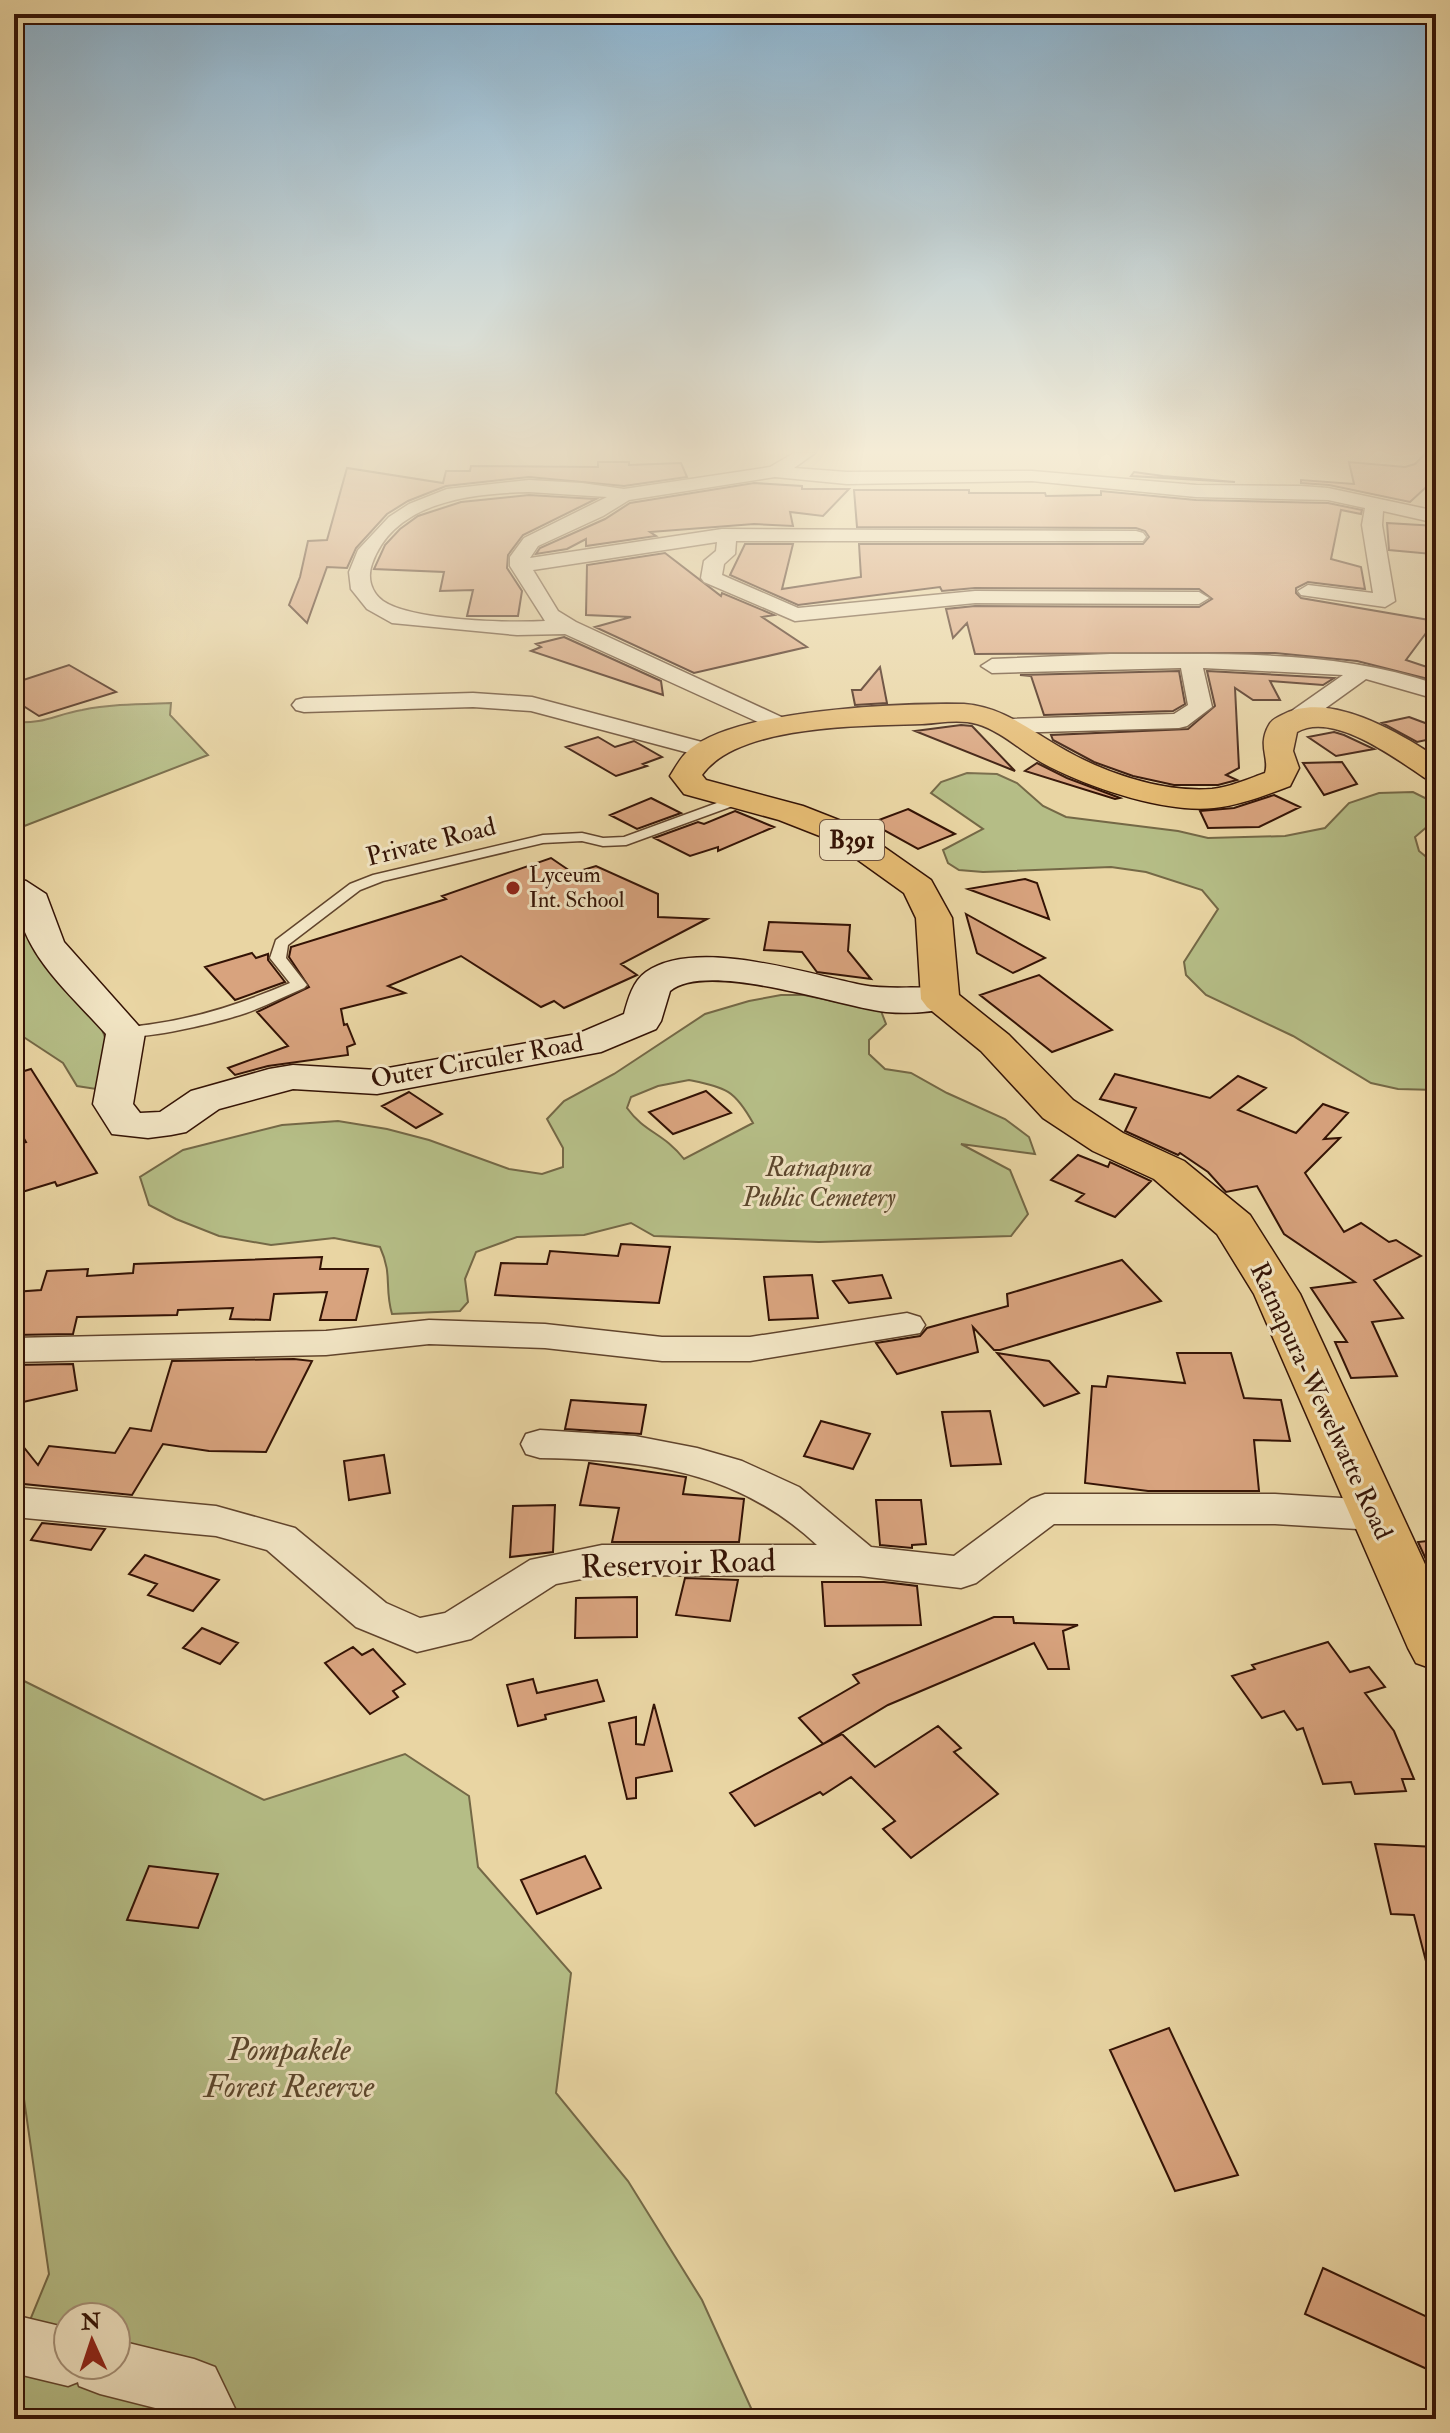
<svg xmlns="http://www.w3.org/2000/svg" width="1450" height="2433" viewBox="0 0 1450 2433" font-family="'IM FELL Double Pica',serif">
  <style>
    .green { fill: #b5bd86; stroke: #746846; stroke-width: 2; fill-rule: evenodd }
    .building { fill: #d8a37e; stroke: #341305; stroke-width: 2 }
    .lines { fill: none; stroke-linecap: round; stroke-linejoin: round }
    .lane-casing { stroke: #61442c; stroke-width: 3 }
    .street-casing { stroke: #61442c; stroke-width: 3 }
    .secondary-casing { stroke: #341305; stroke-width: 3 }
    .primary-casing { stroke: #341305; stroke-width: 3 }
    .lane { fill: #f1e4c3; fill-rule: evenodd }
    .street { fill: #f1e4c3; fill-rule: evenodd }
    .secondary { fill: #f1e4c3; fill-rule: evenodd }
    .primary { fill: #e4ba72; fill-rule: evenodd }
    .poi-dot { fill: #8f2418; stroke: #f1e4c3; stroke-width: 3 }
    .labels { text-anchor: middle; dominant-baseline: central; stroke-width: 6; stroke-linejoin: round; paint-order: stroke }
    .far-poi-label { font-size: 22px; fill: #341305; stroke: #f1e4c3; text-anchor: start }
    .shield { fill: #f1e4c3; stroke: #6d523e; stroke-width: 2 }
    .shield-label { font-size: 24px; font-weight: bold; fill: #341305 }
    .street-label { font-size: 26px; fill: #341305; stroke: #f1e4c3 }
    .park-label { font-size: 26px; font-style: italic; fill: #5b462c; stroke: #f1e4c3 }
    .near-street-label { font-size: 32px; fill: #341305; stroke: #f1e4c3 }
    .near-park-label { font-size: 32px; font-style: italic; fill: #5b462c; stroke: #f1e4c3 }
  </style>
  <rect width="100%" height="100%" fill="#e9d5a3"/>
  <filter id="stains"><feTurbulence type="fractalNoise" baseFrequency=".0025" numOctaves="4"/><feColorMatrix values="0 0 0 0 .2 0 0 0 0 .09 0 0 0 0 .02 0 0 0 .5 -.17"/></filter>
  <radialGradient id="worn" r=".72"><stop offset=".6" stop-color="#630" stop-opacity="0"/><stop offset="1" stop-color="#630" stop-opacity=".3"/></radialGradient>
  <path class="green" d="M 171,703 L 170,715 L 208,755 L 14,830 L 14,722 C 45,724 54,715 82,710 C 111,704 142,704 171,703 Z
    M 967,773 L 997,774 L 1017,783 L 1043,806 L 1066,817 L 1178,831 L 1208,838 L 1285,836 L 1325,828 L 1349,803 L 1379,793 L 1413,792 L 1435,803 L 1436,819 L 1415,837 L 1419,851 L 1436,865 L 1436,1090 L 1398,1089 L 1371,1083 L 1293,1036 L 1206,995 L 1186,975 L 1184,962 L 1218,909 L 1202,890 L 1146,872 L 1111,867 L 983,872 L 959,870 L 948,863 L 943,850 L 983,829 L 931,793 L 941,782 Z
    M 14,914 L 23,920 C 33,961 65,971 88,1003 C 100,1020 110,1047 112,1068 L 96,1089 L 77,1086 L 63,1063 L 22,1036 L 14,1038 Z
    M 781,995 L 804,995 L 881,1011 L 886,1024 L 869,1040 L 869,1054 L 885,1069 L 911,1073 L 947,1093 L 1005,1119 L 1029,1137 L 1035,1154 L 961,1144 L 1010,1170 L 1028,1214 L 1011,1236 L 819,1242 L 654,1236 L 631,1223 L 584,1235 L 517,1237 L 476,1252 L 465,1279 L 468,1302 L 460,1311 L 392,1314 C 384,1286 393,1276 380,1247 L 334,1238 L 271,1245 L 219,1236 L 176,1219 L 149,1205 L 140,1177 L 183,1150 L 282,1125 L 338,1121 L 387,1129 L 429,1140 L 509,1169 L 542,1174 L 563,1167 L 563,1148 L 547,1119 L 564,1101 L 614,1074 L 705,1014 L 749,1001 ZM 689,1080 C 726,1088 734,1089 753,1123 L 684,1159 C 664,1133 645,1133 627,1108 L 631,1097 L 658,1086 Z
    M 14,1676 L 264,1800 L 405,1754 L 469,1796 L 478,1867 L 571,1973 L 556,2093 L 628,2181 L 702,2300 L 756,2419 L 14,2419 L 14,2359 L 49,2274 L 18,2057 L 14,2051 ZM 68,2317 L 116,2317 L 116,2365 L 68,2365 Z"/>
  <path class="building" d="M 1426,453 L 1436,453 L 1436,478 L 1410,502 L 1329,485 L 1301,483 L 1301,480 L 1354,484 L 1349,462 L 1405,467 L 1415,464 Z
    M 598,462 L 629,462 L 629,465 L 681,463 L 687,477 L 624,486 L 529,477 L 446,486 L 408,501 L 387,514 L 356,548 L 347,568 L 327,567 L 307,623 L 289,605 L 300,577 L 308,541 L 327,540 L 347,468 L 443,483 L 446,471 L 470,471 L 471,466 L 598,467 Z
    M 1134,472 L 1163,476 L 1235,482 L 1131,476 Z
    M 754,483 L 802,486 L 802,489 L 849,489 L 823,516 L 790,512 L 793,526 L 754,524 L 650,532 L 656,536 L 586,546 L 586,539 L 567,549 L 536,554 L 540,548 L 605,519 L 630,503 Z
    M 854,490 L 969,490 L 969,493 L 1045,493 L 1046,496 L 1101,495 L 1101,491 L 1196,500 L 1328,503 L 1362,510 L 1361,514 L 1341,510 L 1331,559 L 1361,567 L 1365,589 L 1308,582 L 1296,588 L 1296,593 L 1301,598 L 1435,621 L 1406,660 L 1436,670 L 1436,681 L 1357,661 L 1275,653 L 975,654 L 967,623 L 953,638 L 946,609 L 975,606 L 1199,607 L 1212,599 L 1199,589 L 975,588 L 942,591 L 940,587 L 798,605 L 730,575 L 745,544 L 793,544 L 782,589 L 861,577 L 859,544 L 1143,544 L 1149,537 L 1145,531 L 1136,528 L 857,527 Z
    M 529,495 L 596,499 L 523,535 L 508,555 L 507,568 L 522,591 L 518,616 L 467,616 L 473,590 L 440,591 L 444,572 L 374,569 L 385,545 L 400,529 L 418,516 L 461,502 Z
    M 1387,523 L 1436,526 L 1432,554 L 1389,550 Z
    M 665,553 L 721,596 L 722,593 L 774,615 L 762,617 L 807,647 L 694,673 L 595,627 L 631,617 L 586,615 L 587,565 Z
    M 564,637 L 661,681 L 663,695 L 531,651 L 541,647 L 536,644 Z
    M 69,665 L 116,692 L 39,716 L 14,700 L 14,683 Z
    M 880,667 L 887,703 L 855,705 L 852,690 L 861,690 Z
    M 1179,671 L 1185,704 L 1173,711 L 1044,715 L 1031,676 L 1020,675 Z
    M 1207,671 L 1334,678 L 1323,685 L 1270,681 L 1280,700 L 1253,700 L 1235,688 L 1239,768 L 1226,775 L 1237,780 L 1218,785 L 1174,785 L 1133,776 L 1094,762 L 1053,740 L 1051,735 L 1188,729 L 1215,706 Z
    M 1409,717 L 1436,727 L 1436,738 L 1417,742 L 1382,723 Z
    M 961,725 L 972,726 L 1015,771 L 915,731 Z
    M 1334,732 L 1344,735 L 1374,749 L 1336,756 L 1308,737 Z
    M 598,737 L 615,747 L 634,741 L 662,757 L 643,764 L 647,766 L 616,776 L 566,747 Z
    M 1342,762 L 1357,784 L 1324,795 L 1303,763 Z
    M 1037,763 L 1067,778 L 1120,798 L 1115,799 L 1025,771 Z
    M 1274,795 L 1300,807 L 1259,827 L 1208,828 L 1200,811 L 1234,808 Z
    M 651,798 L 681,813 L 637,829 L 610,815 Z
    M 908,809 L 955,834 L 918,849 L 871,823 Z
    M 735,811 L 774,827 L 718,851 L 718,847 L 690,856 L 654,838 L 698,822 L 704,824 Z
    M 551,858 L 573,873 L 596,866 L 658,894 L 658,917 L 707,919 L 621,964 L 637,975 L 564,1008 L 554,1001 L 541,1007 L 461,956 L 388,986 L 405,993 L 341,1009 L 344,1025 L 347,1024 L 355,1044 L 347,1047 L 348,1055 L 268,1066 L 235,1075 L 228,1068 L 288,1046 L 257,1012 L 309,987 L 289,957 L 291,947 L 446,899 L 442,896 Z
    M 1025,879 L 1037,883 L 1049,919 L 968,889 Z
    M 966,914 L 1045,958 L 1013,973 L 977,953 Z
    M 769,922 L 850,925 L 848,951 L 871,979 L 817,972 L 802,952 L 764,950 Z
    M 252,953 L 256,958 L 268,954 L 268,960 L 285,982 L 235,1000 L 205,967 Z
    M 1039,975 L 1112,1030 L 1052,1052 L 980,995 Z
    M 31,1069 L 97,1173 L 57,1186 L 55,1182 L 22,1192 L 14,1178 L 14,1145 L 26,1142 L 14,1121 L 14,1074 Z
    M 1115,1074 L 1210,1098 L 1238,1076 L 1266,1088 L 1238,1110 L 1296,1133 L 1323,1104 L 1348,1113 L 1324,1139 L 1340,1138 L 1305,1173 L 1344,1232 L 1361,1223 L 1389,1242 L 1396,1240 L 1421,1256 L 1374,1280 L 1403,1318 L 1372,1322 L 1397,1376 L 1351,1378 L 1335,1342 L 1347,1342 L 1311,1288 L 1355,1282 L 1284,1234 L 1257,1186 L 1226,1192 L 1208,1172 L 1180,1153 L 1178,1155 L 1125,1131 L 1136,1108 L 1100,1099 Z
    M 706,1091 L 731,1113 L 673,1134 L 649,1112 Z
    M 409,1092 L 442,1114 L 416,1128 L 382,1106 Z
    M 1078,1155 L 1108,1167 L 1110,1162 L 1151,1181 L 1115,1217 L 1076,1201 L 1084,1194 L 1051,1180 Z
    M 621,1244 L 670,1247 L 659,1303 L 495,1295 L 501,1263 L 547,1264 L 550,1251 L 618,1256 Z
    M 322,1257 L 320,1269 L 368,1269 L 356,1320 L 320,1320 L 327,1292 L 274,1294 L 270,1320 L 230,1319 L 233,1308 L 178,1310 L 177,1315 L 77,1317 L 73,1334 L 14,1335 L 14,1292 L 41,1290 L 47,1271 L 88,1269 L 87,1276 L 133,1273 L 134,1264 Z
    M 1122,1260 L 1161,1301 L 1000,1350 L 994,1350 L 973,1327 L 978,1352 L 897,1374 L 876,1343 L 920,1336 L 927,1328 L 1008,1306 L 1007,1294 Z
    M 812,1275 L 818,1318 L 769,1320 L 764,1277 Z
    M 882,1275 L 891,1298 L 849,1303 L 833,1281 Z
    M 997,1353 L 1049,1361 L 1079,1393 L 1044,1406 Z
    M 1177,1353 L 1231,1353 L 1244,1398 L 1281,1400 L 1290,1441 L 1254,1440 L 1259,1491 L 1148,1491 L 1085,1483 L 1092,1386 L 1106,1387 L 1108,1376 L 1185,1383 Z
    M 294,1359 L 312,1361 L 266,1452 L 209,1451 L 163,1444 L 132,1495 L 14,1483 L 14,1435 L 38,1465 L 49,1446 L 115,1453 L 130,1428 L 151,1431 L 172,1361 Z
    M 73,1364 L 77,1390 L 14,1404 L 14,1365 Z
    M 571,1400 L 646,1405 L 641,1434 L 565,1429 Z
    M 990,1411 L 1001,1464 L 951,1466 L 942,1412 Z
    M 821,1421 L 870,1434 L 853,1469 L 804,1456 Z
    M 384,1455 L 390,1493 L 349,1500 L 344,1461 Z
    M 589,1463 L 686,1477 L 683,1494 L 744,1499 L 739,1542 L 612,1542 L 619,1508 L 580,1505 Z
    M 876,1500 L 921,1500 L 926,1544 L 912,1545 L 912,1548 L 880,1545 Z
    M 555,1505 L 553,1552 L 510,1557 L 513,1506 Z
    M 42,1523 L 105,1529 L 91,1550 L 31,1540 Z
    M 1436,1540 L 1436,1581 L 1418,1542 Z
    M 145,1555 L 219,1580 L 193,1611 L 148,1595 L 157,1584 L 129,1574 Z
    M 685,1578 L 738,1580 L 730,1621 L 676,1615 Z
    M 822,1582 L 884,1582 L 917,1586 L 921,1625 L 825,1626 Z
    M 637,1597 L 637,1637 L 575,1638 L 576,1598 Z
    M 994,1617 L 1013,1617 L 1014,1623 L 1078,1625 L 1063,1631 L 1069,1669 L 1048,1669 L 1034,1643 L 888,1705 L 823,1744 L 799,1718 L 859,1683 L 853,1675 Z
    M 202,1628 L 238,1643 L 220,1664 L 183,1648 Z
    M 1328,1642 L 1350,1672 L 1369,1667 L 1385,1687 L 1365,1693 L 1394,1731 L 1414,1779 L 1402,1779 L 1406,1791 L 1355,1794 L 1351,1782 L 1323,1784 L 1303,1728 L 1297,1730 L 1284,1711 L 1262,1718 L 1232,1676 L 1255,1669 L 1252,1665 Z
    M 353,1647 L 362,1655 L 373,1649 L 405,1684 L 393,1691 L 398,1697 L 370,1714 L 325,1663 Z
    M 533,1679 L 537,1693 L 597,1680 L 604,1701 L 545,1715 L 546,1719 L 518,1726 L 507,1685 Z
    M 654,1704 L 672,1771 L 636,1778 L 636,1798 L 627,1799 L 609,1723 L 636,1717 L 636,1744 L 644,1745 Z
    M 938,1726 L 961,1748 L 954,1752 L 998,1794 L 911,1858 L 883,1829 L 895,1821 L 851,1777 L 823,1795 L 820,1792 L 755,1826 L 730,1793 L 842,1734 L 875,1767 Z
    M 1375,1844 L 1436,1847 L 1436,1968 L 1428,1969 L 1414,1915 L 1391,1914 Z
    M 585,1856 L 601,1888 L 537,1914 L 521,1880 Z
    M 149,1866 L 218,1874 L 198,1928 L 127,1920 Z
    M 1169,2028 L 1238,2175 L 1175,2191 L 1110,2050 Z
    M 1323,2268 L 1436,2321 L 1427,2369 L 1305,2314 Z"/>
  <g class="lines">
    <defs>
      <path id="lane" d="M 736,796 L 743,800 L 741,803 L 626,845 L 603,846 L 582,841 L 543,843 L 383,881 L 360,890 L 288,945 L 286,958 L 307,985 L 304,988 C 285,996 266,1006 246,1013 C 226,1020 132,1045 118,1033 C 126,1026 142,1026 153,1024 C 202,1017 245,1002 290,983 L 270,958 L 276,940 L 350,884 L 373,875 L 543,835 L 582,833 L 603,838 L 624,837 Z"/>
      <path id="street" d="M 794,453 L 815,453 L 794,468 L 847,472 L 1032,471 L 1196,485 L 1301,486 L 1328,488 L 1436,511 L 1436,523 L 1383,511 L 1382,525 L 1395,601 L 1385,607 L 1301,595 L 1298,591 L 1308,585 L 1373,593 L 1362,525 L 1365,508 L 1328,500 L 1196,497 L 1032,481 L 847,484 L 775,477 L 629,500 L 603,516 L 538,546 L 530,558 L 722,529 L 1136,531 L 1143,533 L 1146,537 L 1143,541 L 736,541 L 735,554 L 724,564 L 722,575 L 798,608 L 975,591 L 1199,592 L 1209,598 L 1199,604 L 975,603 L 795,621 L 704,582 L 701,578 L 704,561 L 716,551 L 717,542 L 533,570 L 558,611 L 576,622 L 788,720 L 792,725 L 788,730 L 780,732 L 565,634 L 517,635 L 392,623 L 367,609 L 351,589 L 349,572 L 358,550 L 389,517 L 409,504 L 447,489 L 529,480 L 582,483 L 624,489 L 770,467 ZM 529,492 L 607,497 L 524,538 L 510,557 L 510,566 L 545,621 C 509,623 412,621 383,601 C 371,592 367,578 372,564 C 394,501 473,493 529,492 Z
        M 1110,654 C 1219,655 1332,648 1436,684 L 1436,699 L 1366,679 L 1309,720 L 1293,720 L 1289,715 L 1293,710 L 1343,675 L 1203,668 L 1212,707 L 1187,726 L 1179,728 L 1010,733 L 1002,731 L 998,726 L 1002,721 L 1010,719 L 1174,714 L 1188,705 L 1181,668 L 992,673 L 981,666 L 992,659 Z
        M 473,693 L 532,697 L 717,746 L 720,751 L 717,756 L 708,758 L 531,711 L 473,707 L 304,712 L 296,710 L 292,705 L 296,700 L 304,698 Z
        M 907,1313 L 920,1317 L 925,1325 L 920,1333 L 750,1361 L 662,1361 L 545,1348 L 429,1344 L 326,1355 L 14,1362 L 14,1338 L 326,1331 L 429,1320 L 545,1324 L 662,1337 L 750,1337 Z
        M 540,1430 L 635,1436 L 697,1448 L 742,1461 L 799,1487 L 871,1547 L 954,1556 L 1031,1499 L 1045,1494 L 1275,1494 L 1374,1500 L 1388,1505 L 1394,1515 L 1388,1525 L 1374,1530 L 1275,1524 L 1054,1524 L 976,1583 L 961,1588 L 860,1576 L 602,1575 L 556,1584 L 471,1639 L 417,1652 L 356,1627 L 267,1550 L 216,1536 L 14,1517 L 14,1487 L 216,1506 L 295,1528 L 386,1603 L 420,1618 L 445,1613 L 530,1560 L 602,1545 L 817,1545 C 737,1470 645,1460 540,1458 L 526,1454 L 521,1444 L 526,1434 Z
        M 14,2315 L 68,2328 L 68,2365 L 116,2365 L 116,2340 L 194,2359 L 215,2367 L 240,2419 L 178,2419 L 175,2413 L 100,2394 L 79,2386 L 78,2382 L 68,2386 L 14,2373 Z"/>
      <path id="secondary" d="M 14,878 L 26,881 L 46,894 L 64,942 L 145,1033 L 133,1104 L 140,1113 L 160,1112 L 191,1091 L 269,1069 L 293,1065 L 377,1070 L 577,1034 L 624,1014 C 628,999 633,981 646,972 C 696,937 807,974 862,985 C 893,991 924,984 953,991 L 959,999 L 953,1007 C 933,1012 908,1014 886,1012 C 838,1006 707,960 670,991 L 661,1021 L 656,1029 L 601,1052 L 377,1094 L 293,1089 L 219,1109 L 186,1132 L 171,1135 L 148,1138 L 112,1134 L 93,1104 L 106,1034 C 62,985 14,948 14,878 Z"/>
      <path id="primary" d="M 964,704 C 1002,707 1027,728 1058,746 C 1101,772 1162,793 1212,789 C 1230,787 1248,779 1265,773 C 1270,758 1257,746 1269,725 C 1272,719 1278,717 1284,714 C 1329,691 1398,732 1436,757 L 1436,781 L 1425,778 C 1395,758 1333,711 1297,732 L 1293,751 L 1299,768 L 1290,786 C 1266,795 1241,805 1214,808 C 1165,813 1094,789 1050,767 C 1025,755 1004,732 977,724 C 959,719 940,723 922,724 C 864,726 738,724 702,775 L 706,780 L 803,806 L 854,826 L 931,880 L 952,918 L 959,995 L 1009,1035 L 1073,1100 L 1123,1133 L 1184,1161 L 1250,1215 L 1300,1294 L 1436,1588 L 1436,1670 L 1416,1663 L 1408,1648 L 1254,1294 L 1217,1234 L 1154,1179 L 1093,1151 L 1043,1118 L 981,1051 L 927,1007 L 921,999 L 916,918 L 904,893 L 830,840 L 779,820 L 684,794 L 670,776 C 675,768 681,757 688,751 C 734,709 901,703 964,704 Z"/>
    </defs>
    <use href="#lane" class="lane-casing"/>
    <use href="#street" class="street-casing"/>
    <use href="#secondary" class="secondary-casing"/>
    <use href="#primary" class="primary-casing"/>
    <use href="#lane" class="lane"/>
    <use href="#street" class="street"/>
    <use href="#secondary" class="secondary"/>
    <use href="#primary" class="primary"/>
  </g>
  <linearGradient id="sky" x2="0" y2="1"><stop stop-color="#8ab4d2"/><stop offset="0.57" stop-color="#f5ecd6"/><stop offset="1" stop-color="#f5ecd6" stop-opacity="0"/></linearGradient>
  <rect width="1450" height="793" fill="url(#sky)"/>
  <circle class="poi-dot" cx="513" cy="888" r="8"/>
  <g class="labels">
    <g class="far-poi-label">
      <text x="529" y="875">Lyceum<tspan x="529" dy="25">Int. School</tspan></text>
    </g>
    <rect class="shield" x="820" y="820" width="64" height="40" rx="6"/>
    <g class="shield-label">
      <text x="852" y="840">B391</text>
    </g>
    <g class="street-label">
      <text transform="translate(431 842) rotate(-14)">Private Road</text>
      <text transform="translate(477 1061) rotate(-10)">Outer Circuler Road</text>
      <text transform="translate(1321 1401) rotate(65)">Ratnapura-Wewelwatte Road</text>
    </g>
    <g class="park-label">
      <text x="819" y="1168">Ratnapura<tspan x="819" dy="30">Public Cemetery</tspan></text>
    </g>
    <g class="near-street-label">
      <text transform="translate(678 1564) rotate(-2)">Reservoir Road</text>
    </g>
    <g class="near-park-label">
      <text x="289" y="2050">Pompakele<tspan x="289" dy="37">Forest Reserve</tspan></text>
    </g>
  </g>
  <rect width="1450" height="2433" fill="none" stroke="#e9d5a3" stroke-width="48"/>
  <rect x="16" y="16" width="1418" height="2401" fill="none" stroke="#341305" stroke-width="4"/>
  <rect x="24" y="24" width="1402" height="2385" fill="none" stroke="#341305" stroke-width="2"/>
  <g transform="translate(92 2341) rotate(357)"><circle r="38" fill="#f1e4c3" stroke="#a59077" stroke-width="2"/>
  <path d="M0-6L14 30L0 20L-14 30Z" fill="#8f2418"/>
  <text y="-12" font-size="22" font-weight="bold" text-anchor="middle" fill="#341305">N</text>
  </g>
  <rect width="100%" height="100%" filter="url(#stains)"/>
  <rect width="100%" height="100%" fill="url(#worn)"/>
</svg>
